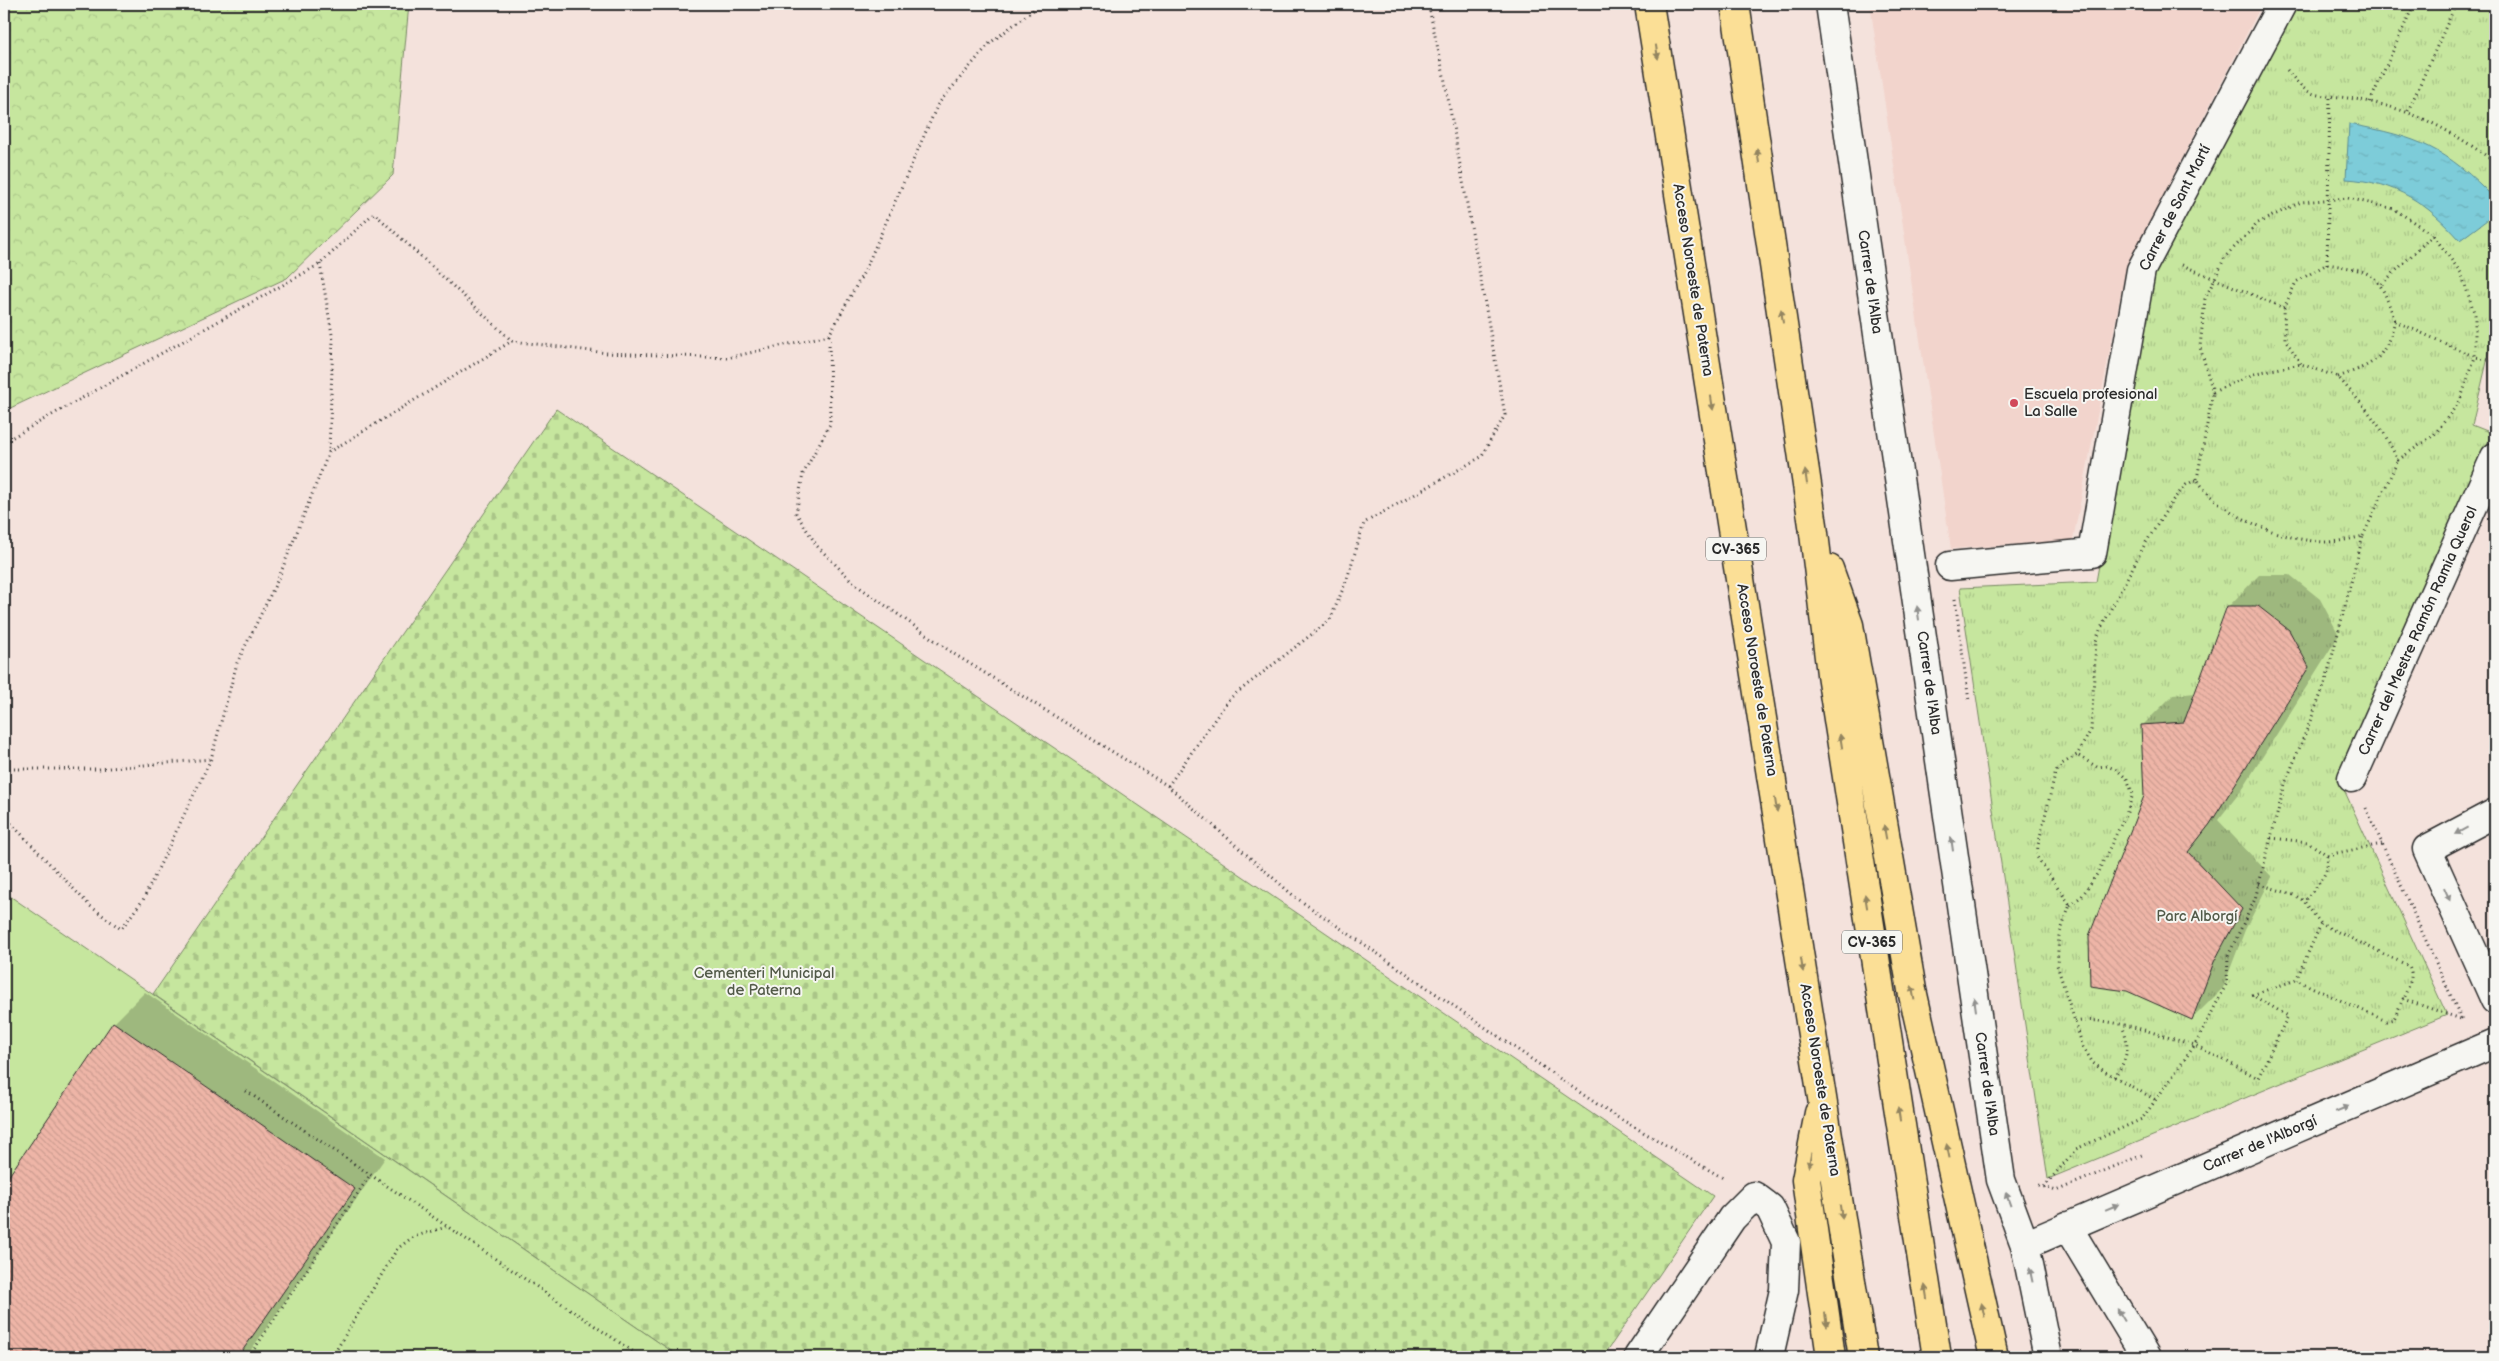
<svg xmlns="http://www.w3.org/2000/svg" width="2499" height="1361" viewBox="0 0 2499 1361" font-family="'Balsamiq Sans',sans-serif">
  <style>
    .built { fill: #f2d4cc }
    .grass { fill: url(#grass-tufts); stroke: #788864 }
    .forest { fill: url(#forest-crowns); stroke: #788864 }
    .cemetery { fill: url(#cemetery-stones); stroke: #788864 }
    .garden { fill: #c6e69e; stroke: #788864 }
    .water { fill: url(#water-ripples); stroke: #5c8c93 }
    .shadow { fill: #0003 }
    .building { fill: url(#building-back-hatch); stroke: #2b2b2b }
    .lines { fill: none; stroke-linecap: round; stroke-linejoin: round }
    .street-casing { stroke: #2b2b2b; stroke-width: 31 }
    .primary-casing { stroke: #2b2b2b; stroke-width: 31 }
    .path { stroke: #2b2b2b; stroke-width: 3; stroke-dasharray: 1 4; stroke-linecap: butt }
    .street { stroke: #f6f6f2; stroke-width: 28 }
    .primary { stroke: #fbdf96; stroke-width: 28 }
    .oneway { fill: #938560 }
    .oneway2 { fill: #90908e }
    .poi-dot { fill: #d1495b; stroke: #f6f6f2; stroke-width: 2 }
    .labels { text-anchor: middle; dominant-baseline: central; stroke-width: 4; stroke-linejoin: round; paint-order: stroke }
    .shield { fill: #f6f6f2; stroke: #686867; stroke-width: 1 }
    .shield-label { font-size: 14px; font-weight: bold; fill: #2b2b2b }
    .street-label { font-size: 15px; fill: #2b2b2b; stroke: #f6f6f2 }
    .poi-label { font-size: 15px; fill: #2b2b2b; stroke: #f6f6f2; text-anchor: start }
    .park-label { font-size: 15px; fill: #525a48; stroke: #f6f6f2 }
  </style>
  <defs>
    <pattern id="grass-tufts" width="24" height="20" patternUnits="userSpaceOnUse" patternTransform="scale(1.25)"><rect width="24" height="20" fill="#c6e69e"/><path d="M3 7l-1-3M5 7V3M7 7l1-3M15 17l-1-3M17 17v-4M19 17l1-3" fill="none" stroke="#aac588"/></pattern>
    <pattern id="forest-crowns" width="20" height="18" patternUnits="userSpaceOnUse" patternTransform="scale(1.25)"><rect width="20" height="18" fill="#c6e69e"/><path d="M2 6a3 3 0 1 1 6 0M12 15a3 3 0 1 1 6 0" fill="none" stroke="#aac588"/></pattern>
    <pattern id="cemetery-stones" width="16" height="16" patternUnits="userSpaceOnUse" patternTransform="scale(1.25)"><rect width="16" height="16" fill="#c6e69e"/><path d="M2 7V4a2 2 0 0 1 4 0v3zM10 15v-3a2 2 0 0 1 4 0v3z" fill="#aac588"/></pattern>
    <pattern id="water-ripples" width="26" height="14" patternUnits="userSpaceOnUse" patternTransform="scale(1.25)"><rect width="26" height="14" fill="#7dccd9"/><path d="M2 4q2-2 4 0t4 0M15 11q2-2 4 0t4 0" fill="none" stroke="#6cafba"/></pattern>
    <pattern id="building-back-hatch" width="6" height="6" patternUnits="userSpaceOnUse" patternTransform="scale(1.25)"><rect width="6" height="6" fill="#eeb5a7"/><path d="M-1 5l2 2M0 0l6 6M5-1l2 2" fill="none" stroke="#cc9c90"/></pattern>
  </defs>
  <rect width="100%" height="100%" fill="#f4e2dc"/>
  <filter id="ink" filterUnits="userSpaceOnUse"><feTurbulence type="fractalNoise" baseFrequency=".02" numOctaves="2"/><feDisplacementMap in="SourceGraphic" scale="10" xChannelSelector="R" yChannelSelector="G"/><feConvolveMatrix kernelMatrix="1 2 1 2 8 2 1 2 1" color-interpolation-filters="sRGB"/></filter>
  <g filter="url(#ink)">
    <path class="built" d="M 1870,4 L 2262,4 L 2126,267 L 2073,540 L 1951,549 Z"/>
    <path class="grass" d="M 2296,4 L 2495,4 L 2495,328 L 2472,425 L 2492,433 L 2340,781 L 2447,1015 L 2048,1179 L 1960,588 L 2096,582 L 2152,269 Z"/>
    <path class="forest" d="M 4,4 L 409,4 L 393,175 L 287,278 L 4,411 Z"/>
    <path class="cemetery" d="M 556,409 L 1713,1196 L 1603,1357 L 680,1357 L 153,994 Z"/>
    <path class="garden" d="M 4,892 L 680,1357 L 4,1357 Z"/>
    <path class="water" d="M 2349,124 C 2419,137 2446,148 2495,199 L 2495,214 L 2460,240 C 2427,203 2396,182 2346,179 Z"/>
    <path class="shadow" d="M 2259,575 L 2290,575 L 2320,599 L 2339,635 L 2241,791 L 2218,820 L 2272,877 L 2245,930 L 2223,988 L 2192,1019 L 2145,796 L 2142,726 L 2173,695 L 2196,693 L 2228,607 Z
      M 145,992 L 385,1158 L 246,1357 L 16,1357 L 4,1349 L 4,1185 L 114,1023 Z"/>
    <path class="building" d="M 2227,606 L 2258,606 L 2289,630 L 2309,667 L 2210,824 L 2188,852 L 2242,909 L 2214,962 L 2192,1020 L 2127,991 L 2090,986 L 2089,936 L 2144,796 L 2141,725 L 2184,722 Z
      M 113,1022 L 355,1189 L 238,1357 L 14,1357 L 4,1350 L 4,1183 Z"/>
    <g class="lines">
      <defs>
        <path id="street" d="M 1830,4 L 2001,1180 L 2025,1245 L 2048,1357
          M 1950,566 L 2092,553 L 2141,270 L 2282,4
          M 2352,778 L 2495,457
          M 2495,813 L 2427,849 L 2495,1000
          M 2067,1226 L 2146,1357
          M 2025,1245 L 2495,1043
          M 1638,1357 L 1732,1218 L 1754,1196 L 1770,1208 L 1786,1242 L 1784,1290 L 1769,1356"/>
        <path id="primary" d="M 1649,4 L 1863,1357
          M 1735,4 L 1813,525 L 1831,674 L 1937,1357
          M 1829,569 L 1849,625 L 1912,990 L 1994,1357
          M 1819,1113 L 1806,1180 L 1831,1357"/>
      </defs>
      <use href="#street" class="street-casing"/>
      <use href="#primary" class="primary-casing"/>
      <path class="path" d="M 2287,70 C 2301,87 2307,96 2330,96
        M 2370,102 L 2414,4
        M 2408,111 L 2456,4
        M 2348,198 L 2394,209 L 2433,235 L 2461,273 L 2475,315 L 2475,357 L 2460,401 L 2434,435 L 2398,460 L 2384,433 L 2367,410 L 2338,377 L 2301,364 L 2256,373 L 2213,392 L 2200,347 L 2205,299 L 2225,257 L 2258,223 L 2301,202 Z
        M 320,264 L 333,340 L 329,451
        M 2327,264 L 2330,96 C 2398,102 2441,123 2495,162
        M 2182,265 L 2284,308 L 2285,339 L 2301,364
        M 2382,284 L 2433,235
        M 2284,308 L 2296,282 L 2327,264 C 2377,272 2378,273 2395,321
        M 829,335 L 830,424 L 803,474 L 796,513 L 817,546 L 855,584 L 954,654 L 1168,786 L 1295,897 L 1610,1113 L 1723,1178
        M 2338,377 C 2376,363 2383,361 2395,321 L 2475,357 L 2495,360
        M 4,442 L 320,264 L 374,213 L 512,341 L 607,353 L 727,358 L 829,335 L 865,270 L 938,104 L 990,43 L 1041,4
        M 2197,479 L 2213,392
        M 2363,536 L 2398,460
        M 1955,599 L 1969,701
        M 4,769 L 99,769 L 211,759
        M 1168,786 L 1229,699 L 1330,620 L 1347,579 L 1364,523 L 1481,457 L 1505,415 L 1444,76 L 1428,4
        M 2366,808 L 2461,1018 L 2458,1020
        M 4,816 L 90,906 L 121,929 L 143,900 L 211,759 L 237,663 L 279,577 L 329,452 L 512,341
        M 2271,838 L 2308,842 L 2327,855 C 2330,875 2316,887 2304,901
        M 2327,855 L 2382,844
        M 2259,884 L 2294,895 L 2304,901 L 2321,924
        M 2070,905 L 2082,896 L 2097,874 L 2127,812 L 2133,794 L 2127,779 L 2117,770 L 2107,766 L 2097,767 L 2077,755
        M 2296,980 L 2321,924 L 2409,966 C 2415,977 2407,989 2403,999
        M 2075,1022 C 2111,1015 2159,1036 2195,1045 L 2227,983 L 2228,956 L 2255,899 L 2285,784 L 2325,684 L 2363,536 C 2351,539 2338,542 2325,542 C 2284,541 2218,515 2197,479 L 2186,485 L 2173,500 L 2145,544 L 2100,630 L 2096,641 L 2091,730 L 2077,755 L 2062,764 L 2056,771 L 2038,845 L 2037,857 L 2070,905 L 2059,936 L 2057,965 L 2083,1047 L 2093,1063 L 2104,1071 L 2156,1100
        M 2114,1077 C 2127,1061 2131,1045 2122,1026
        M 246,1091 L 641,1357
        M 2039,1185 L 2056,1191 L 2142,1155
        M 2044,1187 L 2076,1149 L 2142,1119 L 2195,1045 L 2258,1078 L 2288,1016 L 2252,995 L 2296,980 L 2386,1021 L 2394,1019 L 2403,999 L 2461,1019
        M 249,1357 L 370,1175
        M 332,1357 L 397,1249 L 413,1237 L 446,1227"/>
      <use href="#street" class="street"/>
      <use href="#primary" class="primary"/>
    </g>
    <defs><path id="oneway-solid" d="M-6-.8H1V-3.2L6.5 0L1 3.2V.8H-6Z" transform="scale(1.25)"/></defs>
    <g class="oneway">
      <use href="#oneway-solid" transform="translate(1657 52) rotate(81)"/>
      <use href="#oneway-solid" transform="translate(1758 156) rotate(-98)"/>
      <use href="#oneway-solid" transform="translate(1782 316) rotate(-98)"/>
      <use href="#oneway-solid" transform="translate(1712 403) rotate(81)"/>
      <use href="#oneway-solid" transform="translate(1806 477) rotate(-98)"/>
      <use href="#oneway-solid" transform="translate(1841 741) rotate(-99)"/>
      <use href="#oneway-solid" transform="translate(1776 805) rotate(81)"/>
      <use href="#oneway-solid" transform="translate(1885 832) rotate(-100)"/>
      <use href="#oneway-solid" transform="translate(1866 901) rotate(-99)"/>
      <use href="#oneway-solid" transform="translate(1802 965) rotate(81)"/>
      <use href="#oneway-solid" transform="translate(1913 993) rotate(-101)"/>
      <use href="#oneway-solid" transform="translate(1899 1114) rotate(-99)"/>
      <use href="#oneway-solid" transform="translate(1948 1151) rotate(-102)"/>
      <use href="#oneway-solid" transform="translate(1810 1160) rotate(101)"/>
      <use href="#oneway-solid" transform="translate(1841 1212) rotate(81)"/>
      <use href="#oneway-solid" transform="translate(1926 1292) rotate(-99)"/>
      <use href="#oneway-solid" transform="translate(1983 1310) rotate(-102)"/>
      <use href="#oneway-solid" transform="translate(1826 1320) rotate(82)"/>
    </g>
    <g class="oneway2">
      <use href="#oneway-solid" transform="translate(1918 613) rotate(-98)"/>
      <use href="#oneway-solid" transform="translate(2461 831) rotate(152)"/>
      <use href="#oneway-solid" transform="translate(1952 844) rotate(-98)"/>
      <use href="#oneway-solid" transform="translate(2447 894) rotate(66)"/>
      <use href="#oneway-solid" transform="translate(1975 1004) rotate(-98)"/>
      <use href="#oneway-solid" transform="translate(2342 1109) rotate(-23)"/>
      <use href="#oneway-solid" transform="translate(2008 1199) rotate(-110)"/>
      <use href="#oneway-solid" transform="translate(2112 1207) rotate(-23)"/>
      <use href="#oneway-solid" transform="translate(2031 1275) rotate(-102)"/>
      <use href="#oneway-solid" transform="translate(2121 1315) rotate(-121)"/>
    </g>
  </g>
  <circle class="poi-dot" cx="2014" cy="403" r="5"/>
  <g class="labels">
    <g class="shield">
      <rect x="1706" y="537.5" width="60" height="23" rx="4"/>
      <rect x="1842" y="930.5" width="60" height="23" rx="4"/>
    </g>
    <g class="shield-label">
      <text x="1736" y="549">CV-365</text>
      <text x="1872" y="942">CV-365</text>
    </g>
    <g class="street-label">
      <text transform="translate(2175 208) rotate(-63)">Carrer de Sant Martí</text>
      <text transform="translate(1693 280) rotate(81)">Acceso Noroeste de Paterna</text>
      <text transform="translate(1870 282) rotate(82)">Carrer de l'Alba</text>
      <text transform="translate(2418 631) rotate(-66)">Carrer del Mestre Ramón Ramia Querol</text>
      <text transform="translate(1757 680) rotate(81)">Acceso Noroeste de Paterna</text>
      <text transform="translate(1929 683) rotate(82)">Carrer de l'Alba</text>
      <text transform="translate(1820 1080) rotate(81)">Acceso Noroeste de Paterna</text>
      <text transform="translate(1987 1084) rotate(82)">Carrer de l'Alba</text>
      <text transform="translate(2260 1144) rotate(-23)">Carrer de l'Alborgí</text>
    </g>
    <g class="poi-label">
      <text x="2024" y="394">Escuela profesional<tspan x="2024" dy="17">La Salle</tspan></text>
    </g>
    <g class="park-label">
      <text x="2197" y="916">Parc Alborgí</text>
      <text x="764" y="973">Cementeri Municipal<tspan x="764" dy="17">de Paterna</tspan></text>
    </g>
  </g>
  <rect width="2499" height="1361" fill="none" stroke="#f6f6f2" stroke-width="20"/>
  <rect x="10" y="10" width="2479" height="1341" fill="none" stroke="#2b2b2b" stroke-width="2" filter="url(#ink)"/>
</svg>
